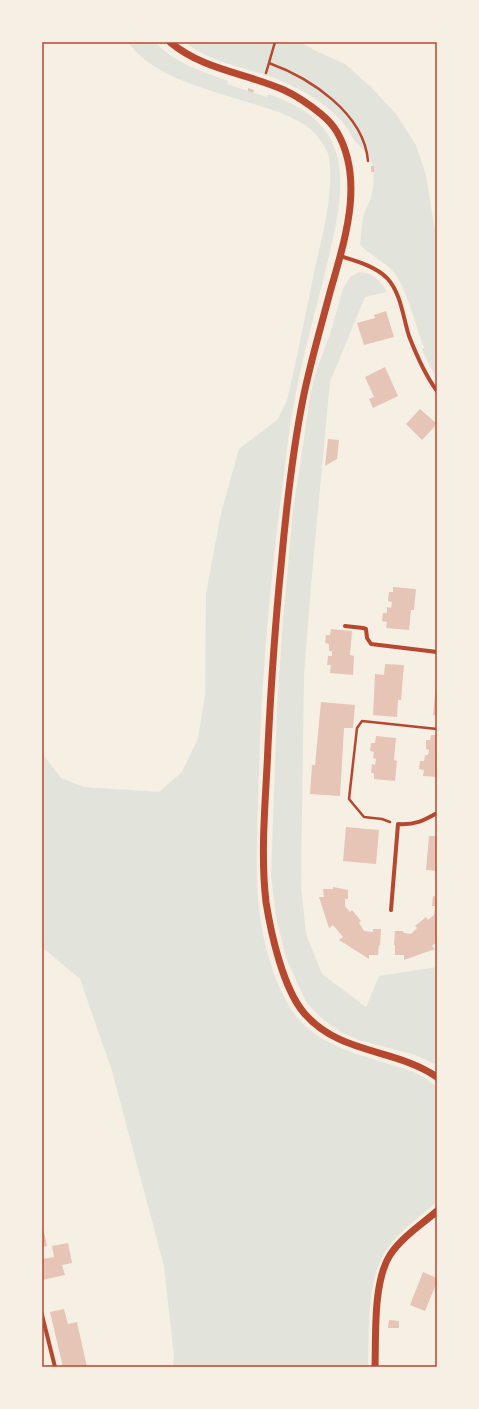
<svg xmlns="http://www.w3.org/2000/svg" width="479" height="1409" viewBox="0 0 479 1409" font-family="Overpass,sans-serif">
  <style>
    .green { fill: #e2e4dc }
    .building { fill: #e6c5b7 }
    .lines { fill: none; stroke-linecap: round; stroke-linejoin: round }
    .path { stroke: #b5482f; stroke-width: 2.5 }
    .minor { stroke: #b5482f; stroke-width: 4 }
    .tertiary { stroke: #b5482f; stroke-width: 7 }
    .neatline { fill: none; stroke: #b5482f; stroke-width: 1.5 }
  </style>
  <rect width="100%" height="100%" fill="#f6efe4"/>
  <path class="green" d="M 128,42 L 155,42 C 176,64 201,71 228,81 L 227,84 L 267,97 L 269,94 C 302,107 329,121 338,159 C 345,196 334,233 326,269 C 315,314 302,358 294,404 C 289,427 287,451 284,475 C 272,563 264,652 260,740 C 259,774 258,807 257,840 C 257,862 256,885 259,907 C 262,940 275,989 296,1016 C 322,1050 375,1058 414,1072 L 424,1077 L 437,1087 L 437,1201 C 422,1216 403,1228 390,1245 C 365,1276 370,1328 368,1367 L 173,1367 L 174,1356 L 164,1266 L 112,1071 L 80,979 L 42,947 L 42,753 L 61,778 L 84,787 L 159,792 L 182,772 L 198,738 L 205,695 L 206,594 L 221,513 L 239,449 L 277,420 L 287,401 C 297,357 306,312 315,268 C 323,232 334,194 329,157 C 328,151 321,141 317,136 C 300,114 251,104 224,95 C 190,84 149,72 128,42 Z
    M 185,42 L 304,42 L 304,44 L 314,50 L 345,64 L 371,87 L 396,114 L 416,145 L 426,175 L 437,243 L 437,380 L 422,350 L 424,348 C 415,325 409,294 395,274 C 386,261 369,256 360,244 C 361,235 362,225 363,217 C 365,210 369,203 371,197 C 374,187 374,176 373,167 C 372,157 360,147 354,140 C 351,135 348,129 344,124 C 328,104 301,89 277,79 C 246,67 212,64 185,42 Z
    M 359,272 C 373,273 380,280 387,292 L 365,297 L 330,382 L 311,585 L 304,676 L 301,886 L 306,934 L 322,974 L 366,1007 L 379,976 L 437,967 L 437,1065 L 415,1055 L 359,1040 L 342,1033 L 321,1018 L 306,1002 L 286,958 L 276,917 L 271,876 L 277,707 L 283,619 L 293,510 L 302,452 L 310,395 L 316,372 L 330,334 L 343,289 L 350,277 Z"/>
  <path class="building" d="M 248,88 L 254,90 L 253,93 L 248,91 Z
    M 371,166 L 374,166 L 374,172 L 371,172 Z
    M 386,311 L 394,337 L 364,345 L 357,323 L 375,318 L 374,315 Z
    M 385,367 L 398,396 L 373,408 L 369,399 L 374,397 L 365,377 Z
    M 420,409 L 437,424 L 422,440 L 406,424 Z
    M 328,439 L 339,440 L 337,459 L 325,466 Z
    M 393,587 L 416,589 L 414,610 L 411,610 L 409,630 L 386,628 L 387,622 L 382,621 L 383,613 L 387,613 L 387,607 L 391,608 L 392,602 L 388,601 L 389,592 L 393,592 Z
    M 331,629 L 352,631 L 350,655 L 354,656 L 353,675 L 330,673 L 331,665 L 327,665 L 328,656 L 332,656 L 332,651 L 329,651 L 329,644 L 325,643 L 326,635 L 330,635 Z
    M 385,664 L 404,665 L 401,700 L 398,700 L 397,717 L 373,715 L 375,674 L 384,675 Z
    M 436,684 L 437,684 L 437,715 L 433,715 Z
    M 321,702 L 355,705 L 353,728 L 344,728 L 340,796 L 310,794 L 312,765 L 315,765 Z
    M 431,735 L 437,735 L 437,777 L 423,776 L 424,770 L 419,769 L 420,761 L 424,761 L 425,755 L 428,755 L 429,750 L 426,749 L 426,740 L 430,740 Z
    M 376,736 L 396,738 L 394,760 L 397,761 L 395,781 L 374,779 L 374,773 L 371,773 L 372,764 L 375,765 L 376,759 L 373,758 L 374,752 L 370,751 L 371,743 L 375,743 Z
    M 346,827 L 379,830 L 376,864 L 343,861 Z
    M 429,836 L 437,836 L 437,871 L 426,870 Z
    M 333,887 L 348,890 L 348,899 L 345,899 L 345,906 L 350,912 L 352,910 L 361,921 L 359,923 L 364,931 L 373,932 L 373,929 L 381,929 L 380,945 L 379,945 L 378,955 L 369,955 L 369,959 L 339,940 L 343,937 L 333,925 L 329,928 L 319,897 L 324,897 L 323,889 L 333,889 Z
    M 433,896 L 437,897 L 437,942 L 432,946 L 435,949 L 404,960 L 404,955 L 395,955 L 395,945 L 394,945 L 395,931 L 403,931 L 404,933 L 411,934 L 417,928 L 415,926 L 426,917 L 428,920 L 434,915 L 435,906 L 432,906 Z
    M 42,1223 L 47,1246 L 42,1247 Z
    M 68,1243 L 72,1263 L 62,1265 L 65,1275 L 42,1280 L 42,1259 L 54,1257 L 52,1246 Z
    M 423,1272 L 437,1278 L 437,1282 L 425,1311 L 410,1305 Z
    M 64,1309 L 68,1324 L 77,1322 L 87,1367 L 63,1367 L 50,1312 Z
    M 389,1320 L 399,1321 L 399,1328 L 388,1328 Z"/>
  <g class="lines">
    <path class="path" d="M 269,63 C 310,78 364,113 368,161
      M 266,73 L 275,42
      M 390,822 L 382,819 L 364,817 L 349,799 L 357,728 L 362,721 L 437,729"/>
    <path class="minor" d="M 340,256 C 356,261 375,266 387,278 C 401,293 403,317 409,336 C 416,354 425,375 437,391
      M 345,626 L 363,628 L 366,629 L 367,638 L 371,644 L 437,652
      M 391,910 L 398,824 C 415,825 423,821 437,813
      M 42,1315 L 55,1367"/>
    <path class="tertiary" d="M 170,42 C 203,70 246,73 284,90 C 297,96 310,105 321,114 C 327,119 333,125 337,132 C 366,182 343,245 329,296 C 320,330 310,364 303,399 C 292,454 286,510 281,566 C 275,626 271,686 268,746 C 266,797 260,851 266,902 C 271,934 283,988 304,1013 C 340,1055 395,1048 437,1077
      M 375,1367 C 376,1335 373,1282 390,1255 C 402,1237 421,1225 437,1211"/>
  </g>
  <rect width="479" height="1409" fill="none" stroke="#f6efe4" stroke-width="86"/>
  <rect x="43" y="43" width="393" height="1323" class="neatline"/>
</svg>
